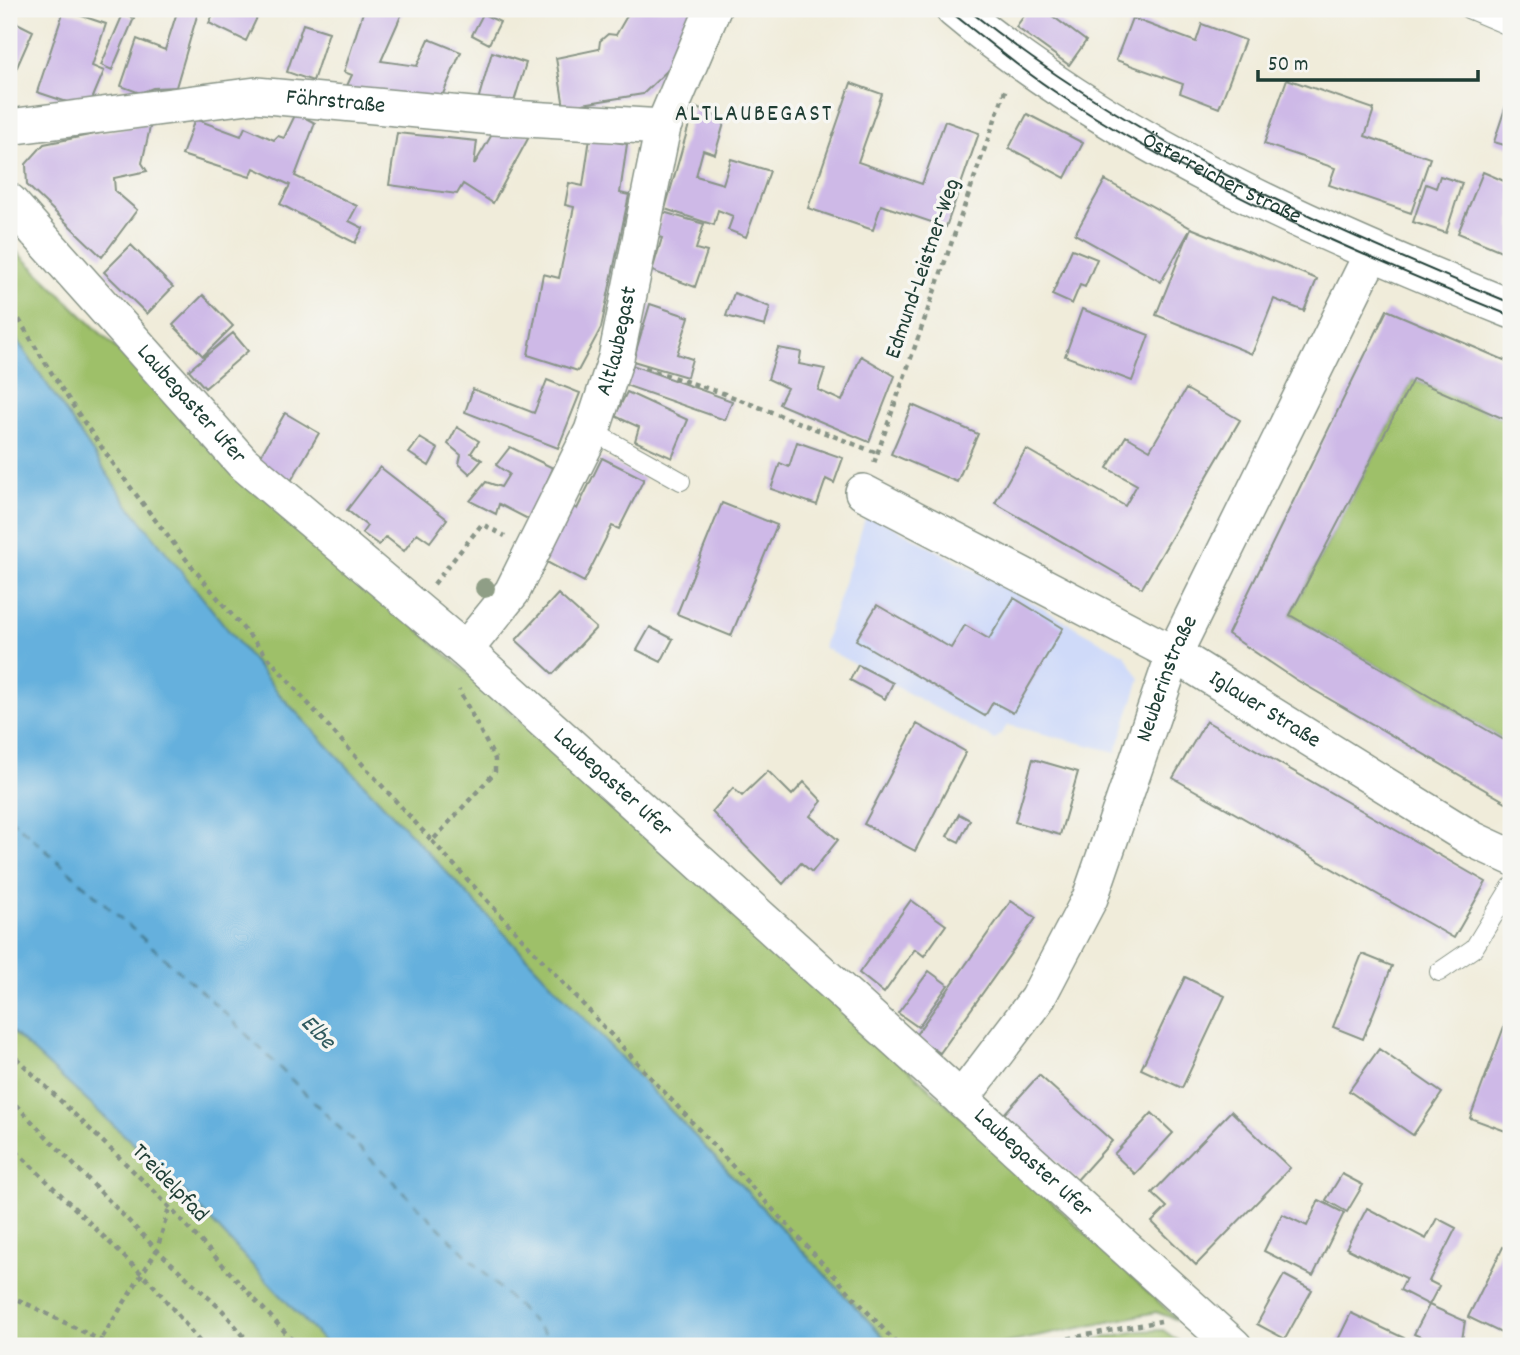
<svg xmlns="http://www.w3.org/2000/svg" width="1520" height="1355" viewBox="0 0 1520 1355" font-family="Dekko,sans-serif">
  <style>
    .built { fill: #cfdaf9 }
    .green { fill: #9ec069; stroke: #5e7e4e; stroke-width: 2 }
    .water { fill: #65b0dd; stroke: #427688; stroke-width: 2 }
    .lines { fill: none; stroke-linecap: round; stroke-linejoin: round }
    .ferry { stroke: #305a5e; stroke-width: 2; stroke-dasharray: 9 7; stroke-linecap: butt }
    .building { fill: #ceb9e7 }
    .service-casing { stroke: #889487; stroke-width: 20 }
    .minor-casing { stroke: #889487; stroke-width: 38 }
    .secondary-casing { stroke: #889487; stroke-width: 41 }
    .path { stroke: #889487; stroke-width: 4.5; stroke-dasharray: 5 5; stroke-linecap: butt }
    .service { stroke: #fff; stroke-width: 18 }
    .minor { stroke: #fff; stroke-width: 35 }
    .secondary { stroke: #fff; stroke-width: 38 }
    .tram { stroke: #1f3d34; stroke-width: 2 }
    .tree { fill: #8f9e86 }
    .labels { text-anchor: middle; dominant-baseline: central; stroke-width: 7; stroke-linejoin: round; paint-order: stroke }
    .street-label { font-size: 23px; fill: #1f3d34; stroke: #f6f6f2 }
    .neighbourhood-label { font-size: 24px; letter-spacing: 2px; fill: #1f3d34; stroke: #f6f6f2 }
    .water-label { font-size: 24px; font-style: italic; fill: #305a5e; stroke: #f6f6f2 }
  </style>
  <rect width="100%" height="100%" fill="#f6f6f2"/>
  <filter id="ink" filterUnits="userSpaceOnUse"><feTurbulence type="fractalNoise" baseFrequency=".0143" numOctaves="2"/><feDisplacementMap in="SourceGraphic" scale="14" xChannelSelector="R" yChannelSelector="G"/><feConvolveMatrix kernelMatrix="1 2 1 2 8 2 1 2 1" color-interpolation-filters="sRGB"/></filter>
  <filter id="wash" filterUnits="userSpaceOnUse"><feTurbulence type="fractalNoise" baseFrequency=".00686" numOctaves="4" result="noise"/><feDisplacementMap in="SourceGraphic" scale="28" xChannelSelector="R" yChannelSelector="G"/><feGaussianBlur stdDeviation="1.57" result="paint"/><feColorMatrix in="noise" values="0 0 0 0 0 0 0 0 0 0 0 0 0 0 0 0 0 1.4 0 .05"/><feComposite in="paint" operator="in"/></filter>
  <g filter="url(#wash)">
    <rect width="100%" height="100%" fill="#f0ecda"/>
    <path class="built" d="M 867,513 L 994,581 L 1125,655 L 1140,679 L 1116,752 L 1008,725 L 995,740 L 823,647 Z"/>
    <path class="green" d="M 9,244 L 239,468 L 958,1114 L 1178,1320 L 1156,1312 L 993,1346 L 892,1346 L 280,695 L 126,502 L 9,328 Z
      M 1413,379 L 1511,422 L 1511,744 L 1290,615 Z
      M 9,1029 L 171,1178 L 328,1346 L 9,1346 Z
      M 1163,1330 L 1185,1346 L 1059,1346 L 1139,1331 Z"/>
    <path class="water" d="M 9,328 L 126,502 L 280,695 L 892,1346 L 328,1346 L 171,1178 L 9,1029 Z"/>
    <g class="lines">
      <path class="ferry" d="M 9,817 L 225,1013 L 557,1346"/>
    </g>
    <g id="blocks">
      <path class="building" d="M 178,9 L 199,9 L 176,87 L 153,88 L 140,93 L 121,86 L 137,39 L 165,50 Z
        M 216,9 L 261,9 L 246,41 L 209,23 Z
        M 364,9 L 404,9 L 381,61 L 417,66 L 429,39 L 461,52 L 440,101 L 345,90 L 352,75 L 344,72 Z
        M 631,9 L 700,9 L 670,68 L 643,94 L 564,107 L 556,58 L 599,49 L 600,41 L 608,34 L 616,35 Z
        M 1029,9 L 1043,9 L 1086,41 L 1069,65 L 1016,27 Z
        M 64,10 L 106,24 L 92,66 L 104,71 L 91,102 L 76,105 L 37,92 Z
        M 123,14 L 134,18 L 112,70 L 101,65 Z
        M 483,14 L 500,22 L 489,44 L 472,35 Z
        M 1132,18 L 1196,42 L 1202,24 L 1245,40 L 1219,108 L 1180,93 L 1183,84 L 1116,60 Z
        M 15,22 L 33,31 L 9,85 L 9,37 Z
        M 303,24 L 329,32 L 313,81 L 287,72 Z
        M 492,52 L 526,63 L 511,111 L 478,100 Z
        M 1287,79 L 1374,109 L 1365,136 L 1430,158 L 1411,213 L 1329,185 L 1335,168 L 1264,144 Z
        M 851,83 L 882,94 L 858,162 L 922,184 L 945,121 L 979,133 L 946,227 L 881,205 L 873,230 L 808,208 Z
        M 1511,90 L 1511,147 L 1494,142 Z
        M 694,107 L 725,120 L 715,154 L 703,150 L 696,176 L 723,184 L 731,159 L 770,171 L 746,237 L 728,230 L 733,216 L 718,210 L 714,225 L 665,209 Z
        M 296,113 L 315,123 L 295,176 L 357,206 L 349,221 L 363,228 L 355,243 L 280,204 L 290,185 L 254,168 L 250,177 L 182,155 L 195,119 L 241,136 L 245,127 L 274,140 L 278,136 L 284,138 Z
        M 1027,114 L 1083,143 L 1065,178 L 1009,148 Z
        M 151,123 L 142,163 L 147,171 L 114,178 L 115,191 L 137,210 L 102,257 L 27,185 L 26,164 L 44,144 Z
        M 494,131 L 530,135 L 493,203 L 463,184 L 457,194 L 389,185 L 397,133 L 477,141 L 474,165 Z
        M 590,138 L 627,144 L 620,193 L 629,195 L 601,328 L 578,371 L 528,355 L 543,274 L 559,278 L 574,207 L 565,205 L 569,183 L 583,186 Z
        M 1483,172 L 1511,184 L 1511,255 L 1458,233 Z
        M 1440,176 L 1462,183 L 1446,233 L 1413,222 L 1426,184 L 1436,188 Z
        M 1105,180 L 1191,228 L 1317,279 L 1304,311 L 1274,299 L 1252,354 L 1156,315 L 1191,228 L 1161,282 L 1075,234 Z
        M 663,212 L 704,224 L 696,249 L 707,252 L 695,287 L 652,271 L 662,238 L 655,236 Z
        M 131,245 L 173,287 L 147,314 L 104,272 Z
        M 1072,249 L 1097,259 L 1085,287 L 1080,285 L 1072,304 L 1052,295 Z
        M 734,293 L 770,307 L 765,326 L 726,316 Z
        M 203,295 L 233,326 L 203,356 L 173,325 Z
        M 650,304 L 689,317 L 677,354 L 692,359 L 687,377 L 633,361 Z
        M 1082,309 L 1149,335 L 1132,381 L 1065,356 Z
        M 1387,310 L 1511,363 L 1511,422 L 1413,379 L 1290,615 L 1511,744 L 1511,805 L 1295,679 L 1228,634 Z
        M 233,333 L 248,351 L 205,388 L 189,370 Z
        M 778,348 L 801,352 L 799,364 L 825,369 L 818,390 L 842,401 L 861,356 L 895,376 L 869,442 L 779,404 L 787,388 L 768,379 Z
        M 632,365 L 732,401 L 725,420 L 625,385 Z
        M 547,380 L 580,393 L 558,448 L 465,412 L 473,389 L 534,413 Z
        M 1186,389 L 1240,420 L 1142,588 L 995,503 L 1026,449 L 1125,506 L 1137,485 L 1107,468 L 1126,436 L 1150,450 Z
        M 627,392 L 688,420 L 672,458 L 635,441 L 639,427 L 615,416 Z
        M 912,405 L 978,434 L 957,482 L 891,454 Z
        M 285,413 L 319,433 L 291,481 L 257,462 Z
        M 457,427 L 479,441 L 471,453 L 482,460 L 470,474 L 459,464 L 461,455 L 448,444 Z
        M 420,438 L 438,449 L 429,466 L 409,453 Z
        M 797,442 L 843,458 L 834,483 L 826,479 L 817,505 L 771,489 L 780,463 L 789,467 Z
        M 510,447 L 553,468 L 530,520 L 499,504 L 496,514 L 470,501 L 486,482 L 501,487 L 509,474 L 496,465 Z
        M 602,458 L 644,479 L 619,529 L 612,526 L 584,582 L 541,559 L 569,504 L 577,509 Z
        M 380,467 L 447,519 L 430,542 L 417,533 L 404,551 L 386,537 L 379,545 L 362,533 L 367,526 L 347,510 Z
        M 722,503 L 777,525 L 731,636 L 677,614 Z
        M 558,594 L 596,628 L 553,674 L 516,640 Z
        M 1014,598 L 1063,628 L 1013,713 L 993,702 L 985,716 L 856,640 L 877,605 L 951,648 L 965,625 L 989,639 Z
        M 650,627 L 673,639 L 661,662 L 637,650 Z
        M 858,665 L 893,683 L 885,699 L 850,680 Z
        M 1206,721 L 1486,882 L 1454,938 L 1173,778 Z
        M 917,724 L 966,752 L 915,851 L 864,824 Z
        M 1033,759 L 1078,772 L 1060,835 L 1015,822 Z
        M 768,771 L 792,795 L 804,782 L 822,801 L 810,816 L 838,840 L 812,872 L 801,863 L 783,884 L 712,812 L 733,788 L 742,796 Z
        M 959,814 L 970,820 L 959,842 L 947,836 Z
        M 911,900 L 946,925 L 924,956 L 915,949 L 884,993 L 859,973 Z
        M 1011,901 L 1036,918 L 940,1053 L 915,1036 Z
        M 1362,954 L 1392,966 L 1363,1039 L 1333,1027 Z
        M 929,971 L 948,985 L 918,1027 L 898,1013 Z
        M 1185,977 L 1225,996 L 1182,1088 L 1141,1069 Z
        M 1511,1008 L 1511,1133 L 1470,1118 Z
        M 1379,1049 L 1442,1093 L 1413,1135 L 1349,1091 Z
        M 1039,1075 L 1112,1141 L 1077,1180 L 1004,1114 Z
        M 1231,1111 L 1290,1168 L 1196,1265 L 1152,1222 L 1167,1207 L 1152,1193 Z
        M 1152,1113 L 1173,1133 L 1135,1174 L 1114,1154 Z
        M 1342,1174 L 1363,1185 L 1347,1212 L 1326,1200 Z
        M 1319,1200 L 1344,1213 L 1313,1276 L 1264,1251 L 1282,1214 L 1307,1226 Z
        M 1367,1208 L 1426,1239 L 1437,1218 L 1456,1228 L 1429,1281 L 1439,1286 L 1429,1305 L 1400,1290 L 1406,1278 L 1346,1248 Z
        M 1503,1247 L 1511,1251 L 1511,1312 L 1501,1333 L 1468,1317 Z
        M 1284,1275 L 1312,1290 L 1285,1339 L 1257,1324 Z
        M 1429,1305 L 1465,1321 L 1461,1346 L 1421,1346 L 1425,1339 L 1414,1334 Z
        M 1351,1313 L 1404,1338 L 1400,1346 L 1335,1346 Z"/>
    </g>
  </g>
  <g filter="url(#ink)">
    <use href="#blocks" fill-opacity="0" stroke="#889487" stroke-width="2"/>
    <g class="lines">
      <defs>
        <path id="service" d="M 1468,9 L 1511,27
          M 592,431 L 681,481
          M 1439,972 L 1474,948 L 1511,887"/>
        <g id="minor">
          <path id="s1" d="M 9,127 L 256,95 L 494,117 L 663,127"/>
          <path id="s2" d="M 9,201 L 242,462 L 465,650 L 1234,1346"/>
          <path id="s3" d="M 863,492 L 1174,654 L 1472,839 L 1511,857"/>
          <path id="s4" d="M 465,650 L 512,592 L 592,431 L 616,358 L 663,127 L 713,9"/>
          <path id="s5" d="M 961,1099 L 1037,999 L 1090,898 L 1174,654 L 1372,253"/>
        </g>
        <g id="secondary">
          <path id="s6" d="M 955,9 C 1118,146 1316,230 1511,309"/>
        </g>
      </defs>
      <use href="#service" class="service-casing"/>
      <use href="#minor" class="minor-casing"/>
      <use href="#secondary" class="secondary-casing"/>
      <path class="path" d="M 9,302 C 122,502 279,672 432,841 L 495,772 L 495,759 L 459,690
        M 645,368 L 725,394 L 877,453
        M 874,463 L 1006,88
        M 434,584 L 482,524 L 505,536
        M 432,841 L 899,1346
        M 9,1051 L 156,1193 L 298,1346
        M 9,1098 L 157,1250 L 223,1311 L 252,1346
        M 9,1144 L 155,1287 L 203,1346
        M 9,1295 L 112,1346
        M 97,1346 L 157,1250 L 169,1208
        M 1029,1346 L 1161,1321"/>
      <use href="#service" class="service"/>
      <use href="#minor" class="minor"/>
      <use href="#secondary" class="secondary"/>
      <path class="tram" d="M 947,9 C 986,40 1024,72 1066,99 C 1205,189 1358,254 1511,316
        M 967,9 C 1131,141 1318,224 1511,303"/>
    </g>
    <circle class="tree" cx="485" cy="588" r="10"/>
  </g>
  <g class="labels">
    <g class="street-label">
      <text stroke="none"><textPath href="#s1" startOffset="329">Fährstraße</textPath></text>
      <text stroke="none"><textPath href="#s6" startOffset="317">Österreicher Straße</textPath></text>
      <text transform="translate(924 269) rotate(-71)">Edmund-Leistner-Weg</text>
      <text stroke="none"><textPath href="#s4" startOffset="348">Altlaubegast</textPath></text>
      <text stroke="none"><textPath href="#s2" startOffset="273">Laubegaster Ufer</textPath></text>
      <text stroke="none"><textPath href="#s5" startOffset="472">Neuberinstraße</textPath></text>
      <text stroke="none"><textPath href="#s3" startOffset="457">Iglauer Straße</textPath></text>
      <text stroke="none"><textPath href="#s2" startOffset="840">Laubegaster Ufer</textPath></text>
      <text stroke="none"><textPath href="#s2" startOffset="1407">Laubegaster Ufer</textPath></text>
      <text transform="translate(169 1184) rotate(46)">Treidelpfad</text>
    </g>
    <g class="neighbourhood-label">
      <text x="754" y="115">ALTLAUBEGAST</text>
    </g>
    <g class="water-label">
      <text transform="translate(317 1033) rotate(45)">Elbe</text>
    </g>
  </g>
  <rect width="1520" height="1355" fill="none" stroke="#f6f6f2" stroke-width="35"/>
  <path d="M1258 70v10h220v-10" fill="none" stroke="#1f3d34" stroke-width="3.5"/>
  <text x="1268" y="70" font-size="21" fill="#1f3d34" stroke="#f6f6f2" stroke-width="5" paint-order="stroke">50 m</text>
</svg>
